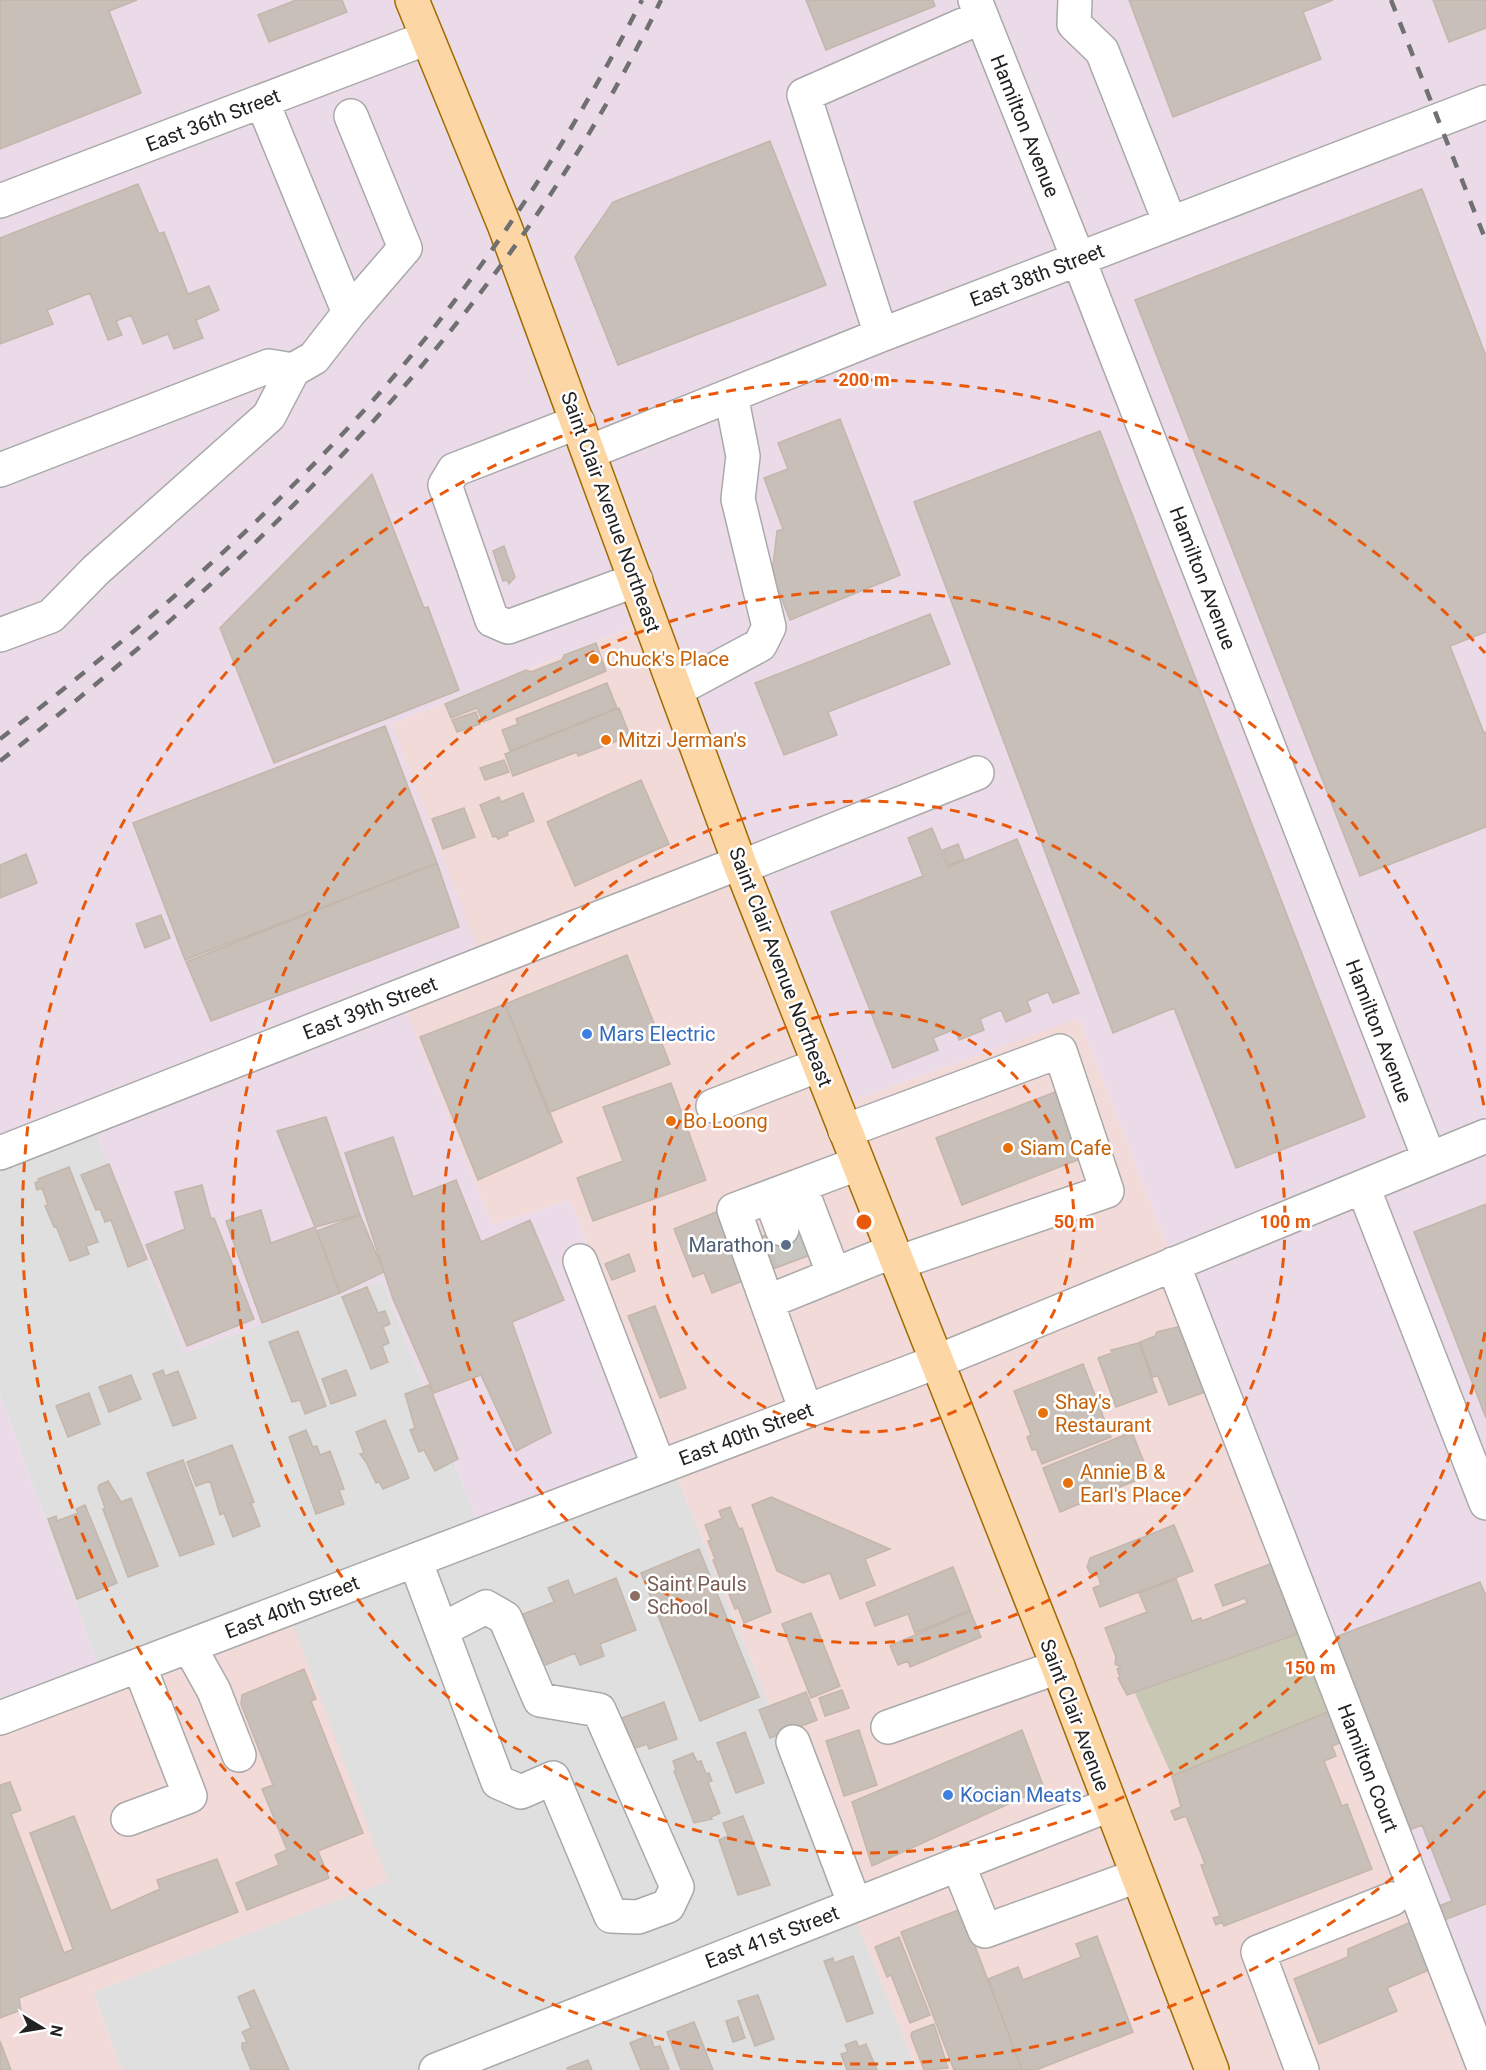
<svg xmlns="http://www.w3.org/2000/svg" width="1486" height="2070" viewBox="0 0 1486 2070" font-family="Roboto,sans-serif">
  <style>
    .residential { fill: #e0dfdf }
    .commercial { fill: #f2dad9 }
    .industrial { fill: #ebdbe8 }
    .construction { fill: #c7c7b4 }
    .building { fill: #c7bfb8; stroke: #c4b6ab; stroke-width: 1.5 }
    .lines { fill: none; stroke-linecap: round; stroke-linejoin: round }
    .minor-tunnel { stroke: #c8c6c1; stroke-width: 33; stroke-dasharray: 33 16; stroke-linecap: butt }
    .minor-casing { stroke: #a9a9a9; stroke-width: 36 }
    .major-casing { stroke: #a06b00; stroke-width: 36 }
    .minor { stroke: #fff; stroke-width: 33 }
    .major { stroke: #fcd6a4; stroke-width: 33 }
    .rail { stroke: #707070; stroke-width: 4.5; stroke-dasharray: 12 12; stroke-linecap: butt }
    .ring { fill: none; stroke: #e8590c; stroke-width: 3; stroke-dasharray: 10 8 }
    .food-dot { fill: #e8710a; stroke: #fff; stroke-width: 2 }
    .shop-dot { fill: #3f7fe0; stroke: #fff; stroke-width: 2 }
    .service-dot { fill: #5c6f8a; stroke: #fff; stroke-width: 2 }
    .education-dot { fill: #8d6e63; stroke: #fff; stroke-width: 2 }
    .labels { text-anchor: middle; dominant-baseline: central; stroke-width: 5; stroke-linejoin: round; paint-order: stroke }
    .street-label { font-size: 20px; fill: #222; stroke: #fff }
    .food-label { font-size: 20px; fill: #c56008; stroke: #fff; text-anchor: start }
    .shop-label { font-size: 20px; fill: #366cbe; stroke: #fff; text-anchor: start }
    .service-label { font-size: 20px; fill: #4e5e75; stroke: #fff; text-anchor: end }
    .education-label { font-size: 20px; fill: #785e54; stroke: #fff; text-anchor: start }
    .centre { fill: #e8590c; stroke: #fff; stroke-width: 3 }
    .ring-label { font-size: 18px; text-anchor: middle; font-weight: bold; fill: #e8590c; stroke: #fff; stroke-width: 5; stroke-linejoin: round; paint-order: stroke }
  </style>
  <rect width="100%" height="100%" fill="#f2efe9"/>
  <path class="residential" d="M 90,1118 L 185,1353 L 382,1280 L 482,1534 L 671,1462 L 917,2070 L 122,2070 L 93,1992 L 387,1881 L 103,1678 L 0,1394 L 0,1153 Z"/>
  <path class="commercial" d="M 651,620 L 836,1107 L 1079,1017 L 1485,2070 L 917,2070 L 671,1462 L 570,1200 L 492,1225 L 399,996 L 392,724 Z
    M 287,1608 L 388,1881 L 93,1992 L 122,2070 L 0,2070 L 0,1718 Z"/>
  <path class="industrial" d="M 0,0 L 1486,0 L 1486,2070 L 1079,1018 L 836,1107 L 650,620 L 392,724 L 483,964 L 400,996 L 492,1225 L 570,1200 L 671,1462 L 482,1534 L 382,1280 L 185,1353 L 90,1118 L 0,1153 Z
    M 0,1394 L 103,1678 L 0,1718 Z"/>
  <path class="construction" d="M 1300,1633 L 1332,1710 L 1172,1776 L 1134,1691 Z"/>
  <path class="building" d="M 0,0 L 137,0 L 109,11 L 141,93 L 0,149 Z
    M 296,0 L 342,0 L 347,12 L 269,42 L 258,15 Z
    M 806,0 L 933,0 L 935,6 L 826,50 Z
    M 1129,0 L 1333,0 L 1303,12 L 1321,59 L 1173,117 Z
    M 1433,0 L 1486,0 L 1486,28 L 1449,42 Z
    M 770,141 L 826,285 L 618,365 L 575,257 L 613,202 Z
    M 138,184 L 159,234 L 164,232 L 188,294 L 209,286 L 219,310 L 196,320 L 203,338 L 174,349 L 168,334 L 143,344 L 131,315 L 116,321 L 122,335 L 108,340 L 90,293 L 47,310 L 53,324 L 0,344 L 0,238 Z
    M 1422,189 L 1486,356 L 1486,632 L 1450,646 L 1484,733 L 1486,732 L 1486,827 L 1360,876 L 1135,300 Z
    M 840,419 L 900,575 L 790,620 L 772,574 L 777,531 L 783,529 L 764,478 L 788,469 L 778,443 Z
    M 1100,431 L 1365,1117 L 1236,1168 L 1174,1008 L 1113,1033 L 914,502 Z
    M 372,474 L 424,608 L 428,607 L 459,690 L 274,763 L 220,628 Z
    M 504,546 L 515,577 L 509,584 L 507,580 L 503,581 L 493,551 Z
    M 930,614 L 950,664 L 828,712 L 837,735 L 784,755 L 755,683 Z
    M 596,643 L 606,671 L 483,722 L 477,708 L 451,718 L 445,704 L 526,670 L 531,672 L 562,660 L 564,655 Z
    M 607,683 L 617,708 L 510,751 L 502,730 L 518,724 L 516,719 Z
    M 619,708 L 630,736 L 578,756 L 577,752 L 513,776 L 505,754 Z
    M 476,712 L 480,724 L 457,732 L 452,720 Z
    M 385,726 L 437,863 L 185,960 L 133,823 Z
    M 504,760 L 509,772 L 485,780 L 480,768 Z
    M 641,780 L 669,844 L 575,886 L 547,822 Z
    M 523,793 L 534,821 L 507,832 L 508,835 L 498,839 L 496,836 L 493,837 L 480,805 L 499,797 L 501,802 Z
    M 464,808 L 475,837 L 443,849 L 432,819 Z
    M 932,828 L 948,867 L 1017,839 L 1079,993 L 1053,1003 L 1048,992 L 1027,1001 L 1031,1011 L 1006,1022 L 1001,1010 L 980,1019 L 984,1030 L 959,1040 L 955,1029 L 933,1038 L 938,1050 L 893,1068 L 831,912 L 923,876 L 908,838 Z
    M 958,844 L 964,859 L 949,865 L 943,850 Z
    M 26,854 L 37,883 L 0,898 L 0,865 Z
    M 437,863 L 459,927 L 211,1021 L 186,962 Z
    M 161,915 L 170,938 L 145,948 L 136,924 Z
    M 627,955 L 670,1064 L 548,1113 L 505,1004 Z
    M 505,1004 L 562,1142 L 478,1180 L 420,1037 Z
    M 671,1083 L 706,1180 L 593,1221 L 577,1178 L 623,1161 L 603,1107 Z
    M 1055,1092 L 1080,1159 L 962,1205 L 936,1138 Z
    M 326,1117 L 360,1215 L 315,1227 L 277,1131 Z
    M 393,1137 L 413,1197 L 456,1180 L 481,1242 L 530,1220 L 564,1300 L 512,1322 L 551,1433 L 516,1451 L 481,1375 L 434,1393 L 393,1299 L 345,1153 Z
    M 109,1164 L 147,1259 L 128,1267 L 111,1220 L 105,1222 L 100,1209 L 96,1210 L 81,1175 Z
    M 69,1167 L 98,1242 L 86,1246 L 89,1254 L 70,1261 L 56,1226 L 54,1227 L 45,1206 L 48,1205 L 42,1188 L 37,1190 L 35,1183 L 39,1181 L 38,1179 Z
    M 202,1185 L 211,1219 L 214,1218 L 254,1319 L 187,1346 L 146,1245 L 185,1229 L 175,1192 Z
    M 1486,1204 L 1486,1418 L 1414,1232 Z
    M 261,1210 L 271,1243 L 315,1227 L 340,1293 L 262,1323 L 226,1221 Z
    M 721,1210 L 748,1279 L 712,1293 L 704,1273 L 693,1277 L 674,1229 Z
    M 360,1215 L 384,1272 L 340,1293 L 317,1231 Z
    M 809,1219 L 821,1251 L 765,1272 L 753,1240 Z
    M 629,1254 L 635,1271 L 612,1280 L 605,1264 Z
    M 367,1287 L 378,1313 L 385,1311 L 390,1324 L 383,1327 L 389,1343 L 382,1346 L 388,1362 L 371,1369 L 342,1297 Z
    M 655,1306 L 686,1388 L 660,1398 L 628,1316 Z
    M 1182,1326 L 1208,1391 L 1169,1405 L 1158,1376 L 1153,1377 L 1140,1342 L 1155,1336 L 1157,1332 Z
    M 298,1331 L 326,1406 L 305,1414 L 300,1400 L 292,1402 L 269,1342 Z
    M 1139,1343 L 1157,1392 L 1116,1407 L 1098,1358 L 1112,1353 L 1111,1350 Z
    M 1083,1364 L 1111,1437 L 1042,1464 L 1036,1449 L 1032,1450 L 1027,1437 L 1031,1435 L 1014,1391 Z
    M 163,1370 L 165,1376 L 178,1371 L 196,1418 L 173,1426 L 153,1374 Z
    M 346,1370 L 356,1395 L 331,1404 L 322,1379 Z
    M 131,1375 L 141,1399 L 109,1412 L 99,1387 Z
    M 429,1385 L 458,1459 L 435,1471 L 424,1450 L 419,1452 L 410,1430 L 415,1428 L 405,1394 Z
    M 89,1393 L 100,1424 L 68,1437 L 56,1406 Z
    M 385,1420 L 409,1478 L 383,1489 L 379,1482 L 376,1483 L 366,1462 L 360,1454 L 364,1453 L 356,1432 Z
    M 306,1430 L 313,1447 L 317,1446 L 320,1455 L 330,1451 L 344,1489 L 339,1490 L 344,1504 L 316,1514 L 289,1437 Z
    M 1132,1432 L 1149,1475 L 1060,1512 L 1043,1468 Z
    M 232,1445 L 254,1502 L 251,1503 L 260,1526 L 233,1537 L 224,1513 L 220,1515 L 210,1481 L 196,1486 L 187,1462 Z
    M 183,1460 L 214,1544 L 180,1556 L 147,1473 Z
    M 108,1481 L 121,1502 L 131,1498 L 158,1566 L 128,1577 L 103,1509 L 105,1508 L 98,1488 L 99,1485 Z
    M 771,1497 L 890,1549 L 865,1559 L 875,1585 L 840,1599 L 830,1573 L 803,1583 L 777,1571 L 752,1505 Z
    M 85,1505 L 117,1583 L 77,1599 L 48,1519 L 56,1516 L 57,1521 L 78,1513 L 76,1509 Z
    M 730,1507 L 739,1529 L 742,1528 L 771,1612 L 744,1623 L 738,1607 L 735,1609 L 724,1582 L 722,1583 L 713,1560 L 715,1559 L 708,1541 L 711,1540 L 705,1525 L 722,1518 L 719,1511 Z
    M 1174,1525 L 1193,1571 L 1100,1607 L 1093,1588 L 1101,1585 L 1098,1576 L 1090,1573 L 1087,1567 L 1090,1558 Z
    M 699,1549 L 759,1697 L 700,1721 L 641,1573 Z
    M 1273,1563 L 1300,1633 L 1127,1695 L 1118,1678 L 1120,1677 L 1117,1669 L 1121,1667 L 1115,1664 L 1116,1657 L 1105,1628 L 1147,1612 L 1139,1593 L 1176,1579 L 1192,1621 L 1201,1618 L 1202,1621 L 1247,1603 L 1245,1598 L 1223,1606 L 1215,1585 Z
    M 953,1567 L 970,1610 L 915,1633 L 908,1614 L 875,1626 L 866,1603 Z
    M 616,1578 L 636,1630 L 600,1644 L 604,1656 L 580,1665 L 575,1653 L 533,1670 L 513,1618 L 554,1602 L 548,1588 L 568,1580 L 574,1595 Z
    M 1480,1582 L 1486,1596 L 1486,1904 L 1444,1920 L 1439,1906 L 1452,1901 L 1422,1825 L 1407,1831 L 1333,1638 Z
    M 970,1611 L 981,1637 L 910,1667 L 908,1661 L 898,1665 L 890,1646 Z
    M 811,1613 L 840,1686 L 811,1698 L 782,1624 Z
    M 304,1669 L 316,1699 L 311,1701 L 363,1833 L 318,1851 L 329,1878 L 247,1910 L 236,1883 L 279,1865 L 275,1855 L 287,1850 L 262,1789 L 273,1785 L 241,1704 L 242,1695 Z
    M 842,1690 L 849,1708 L 825,1716 L 819,1698 Z
    M 806,1692 L 817,1720 L 770,1738 L 759,1710 Z
    M 664,1702 L 677,1739 L 649,1749 L 647,1744 L 630,1750 L 619,1719 Z
    M 1332,1710 L 1344,1741 L 1332,1746 L 1336,1756 L 1324,1761 L 1342,1806 L 1347,1804 L 1372,1869 L 1224,1926 L 1222,1922 L 1216,1925 L 1213,1918 L 1220,1916 L 1201,1865 L 1205,1864 L 1186,1816 L 1175,1820 L 1171,1811 L 1181,1807 L 1172,1776 Z
    M 859,1730 L 877,1785 L 844,1796 L 826,1741 Z
    M 1022,1730 L 1044,1788 L 872,1866 L 852,1802 Z
    M 745,1732 L 764,1783 L 736,1793 L 717,1743 Z
    M 693,1753 L 697,1762 L 701,1761 L 706,1774 L 709,1773 L 712,1781 L 708,1782 L 720,1813 L 711,1817 L 712,1819 L 694,1823 L 674,1771 L 676,1770 L 673,1761 Z
    M 10,1782 L 21,1810 L 11,1814 L 64,1953 L 73,1949 L 30,1833 L 74,1816 L 111,1911 L 160,1889 L 157,1880 L 217,1859 L 238,1912 L 19,1998 L 21,2010 L 0,2018 L 0,1785 Z
    M 743,1816 L 770,1885 L 738,1895 L 719,1840 L 728,1836 L 723,1823 Z
    M 961,1909 L 1022,2070 L 954,2070 L 901,1932 Z
    M 1418,1919 L 1438,1966 L 1387,1988 L 1397,2011 L 1319,2044 L 1294,1979 L 1348,1957 L 1348,1949 Z
    M 1097,1936 L 1133,2032 L 1036,2070 L 1022,2070 L 988,1979 L 1018,1967 L 1023,1980 L 1081,1957 L 1076,1944 Z
    M 899,1937 L 930,2015 L 910,2023 L 891,1975 L 887,1977 L 875,1947 Z
    M 853,1956 L 873,2013 L 847,2022 L 824,1961 L 833,1958 L 834,1963 Z
    M 254,1990 L 289,2070 L 251,2070 L 242,2048 L 242,2043 L 247,2042 L 242,2032 L 251,2028 L 238,1997 Z
    M 758,1995 L 774,2039 L 755,2046 L 738,2001 Z
    M 738,2017 L 745,2038 L 733,2042 L 726,2021 Z
    M 694,2022 L 713,2070 L 681,2070 L 667,2032 Z
    M 934,2024 L 948,2068 L 924,2070 L 911,2036 L 912,2032 Z
    M 650,2035 L 654,2047 L 660,2046 L 669,2069 L 641,2070 L 630,2043 Z
    M 0,2041 L 11,2070 L 0,2070 Z
    M 856,2041 L 859,2047 L 866,2044 L 877,2070 L 847,2070 L 841,2054 L 848,2052 L 845,2045 Z
    M 588,2060 L 592,2070 L 568,2070 L 567,2068 Z"/>
  <g class="lines">
    <path class="minor-tunnel" d="M 782,1229 L 794,1262"/>
    <defs>
      <path id="minor" d="M 975,0 L 1078,258 L 1429,1158
        M 1075,0 L 1074,24 L 1102,51 L 1170,223
        M 0,201 L 427,38
        M 349,313 L 405,248 L 351,116
        M 881,335 L 804,95 L 981,17
        M 578,422 L 454,470 L 445,485 L 492,620 L 508,627 L 636,580
        M 589,452 L 881,335 L 1486,102
        M 0,470 L 269,366 L 293,370 L 314,358 L 349,313 L 262,101
        M 0,635 L 51,616 L 96,570 L 269,416 L 293,370
        M 676,690 L 760,645 L 769,627 L 738,499 L 743,456 L 731,395
        M 741,867 L 977,773
        M 713,1106 L 819,1065
        M 845,1131 L 1060,1051 L 1107,1191 L 897,1263
        M 0,1153 L 739,863
        M 800,1186 L 834,1275
        M 1363,1187 L 1486,1503
        M 770,1197 L 782,1229
        M 580,1261 L 659,1467
        M 1173,1264 L 1485,2070
        M 767,1302 L 893,1251
        M 806,1411 L 734,1210 L 857,1164
        M 415,1560 L 498,1782 L 521,1792 L 553,1778 L 611,1916 L 638,1917 L 668,1906 L 677,1887 L 599,1710 L 540,1700 L 505,1618 L 486,1607 L 441,1630
        M 189,1646 L 214,1691 L 239,1755
        M 0,1718 L 936,1362 L 1486,1136
        M 888,1727 L 1058,1667
        M 793,1742 L 855,1905
        M 128,1819 L 190,1796 L 139,1665
        M 958,1864 L 985,1931 L 1137,1876
        M 436,2070 L 1109,1805
        M 1302,2070 L 1258,1952 L 1392,1899"/>
      <path id="major" d="M 412,0 L 505,227 L 741,867 L 1058,1667 L 1212,2070"/>
    </defs>
    <use href="#minor" class="minor-casing"/>
    <use href="#major" class="major-casing"/>
    <use href="#minor" class="minor"/>
    <use href="#major" class="major"/>
    <path class="rail" d="M 1391,0 L 1486,241
      M 0,739 C 167,610 332,465 459,295 C 529,202 589,103 642,0
      M 0,761 C 269,552 512,311 661,0"/>
  </g>
  <g class="ring">
    <circle cx="864" cy="1222" r="210"/>
    <circle cx="864" cy="1222" r="421"/>
    <path d="M1485 1332A631 631 0 1 1 1485 1112"/>
    <path d="M1485 1791A842 842 0 1 1 1485 653"/>
  </g>
  <g class="food-dot">
    <circle cx="594" cy="659" r="6"/>
    <circle cx="606" cy="740" r="6"/>
    <circle cx="671" cy="1121" r="6"/>
    <circle cx="1008" cy="1148" r="6"/>
    <circle cx="1043" cy="1413" r="6"/>
    <circle cx="1068" cy="1483" r="6"/>
  </g>
  <g class="shop-dot">
    <circle cx="587" cy="1034" r="6"/>
    <circle cx="948" cy="1795" r="6"/>
  </g>
  <circle class="service-dot" cx="786" cy="1245" r="6"/>
  <circle class="education-dot" cx="635" cy="1596" r="6"/>
  <g class="labels">
    <g class="street-label">
      <text transform="translate(213 120) rotate(-21)">East 36th Street</text>
      <text transform="translate(1025 126) rotate(68)">Hamilton Avenue</text>
      <text transform="translate(1037 275) rotate(-21)">East 38th Street</text>
      <text transform="translate(611 512) rotate(70)">Saint Clair Avenue Northeast</text>
      <text transform="translate(1203 578) rotate(69)">Hamilton Avenue</text>
      <text transform="translate(781 967) rotate(69)">Saint Clair Avenue Northeast</text>
      <text transform="translate(370 1008) rotate(-21)">East 39th Street</text>
      <text transform="translate(1379 1031) rotate(69)">Hamilton Avenue</text>
      <text transform="translate(746 1434) rotate(-21)">East 40th Street</text>
      <text transform="translate(292 1607) rotate(-21)">East 40th Street</text>
      <text transform="translate(1075 1715) rotate(69)">Saint Clair Avenue</text>
      <text transform="translate(1368 1768) rotate(69)">Hamilton Court</text>
      <text transform="translate(772 1937) rotate(-21)">East 41st Street</text>
    </g>
    <g class="food-label">
      <text x="606" y="659">Chuck's Place</text>
      <text x="618" y="740">Mitzi Jerman's</text>
      <text x="683" y="1121">Bo Loong</text>
      <text x="1020" y="1148">Siam Cafe</text>
      <text x="1055" y="1402">Shay's<tspan x="1055" dy="23">Restaurant</tspan></text>
      <text x="1080" y="1472">Annie B &amp;<tspan x="1080" dy="23">Earl's Place</tspan></text>
    </g>
    <g class="shop-label">
      <text x="599" y="1034">Mars Electric</text>
      <text x="960" y="1795">Kocian Meats</text>
    </g>
    <g class="service-label">
      <text x="774" y="1245">Marathon</text>
    </g>
    <g class="education-label">
      <text x="647" y="1584">Saint Pauls<tspan x="647" dy="23">School</tspan></text>
    </g>
  </g>
  <circle cx="864" cy="1222" r="9" class="centre"/>
  <g class="ring-label">
    <text x="864" y="386">200 m</text>
    <text x="1074" y="1228">50 m</text>
    <text x="1285" y="1228">100 m</text>
    <text x="1310" y="1674">150 m</text>
  </g>
  <g transform="translate(42 2028) rotate(101)" stroke="#ffffff" stroke-width="4.5" paint-order="stroke">
  <path d="M0-4.5L10 22L0 15L-10 22Z" fill="#222222"/>
  <text y="-9" font-size="16" font-weight="bold" text-anchor="middle" fill="#222222">N</text>
  </g>
</svg>
